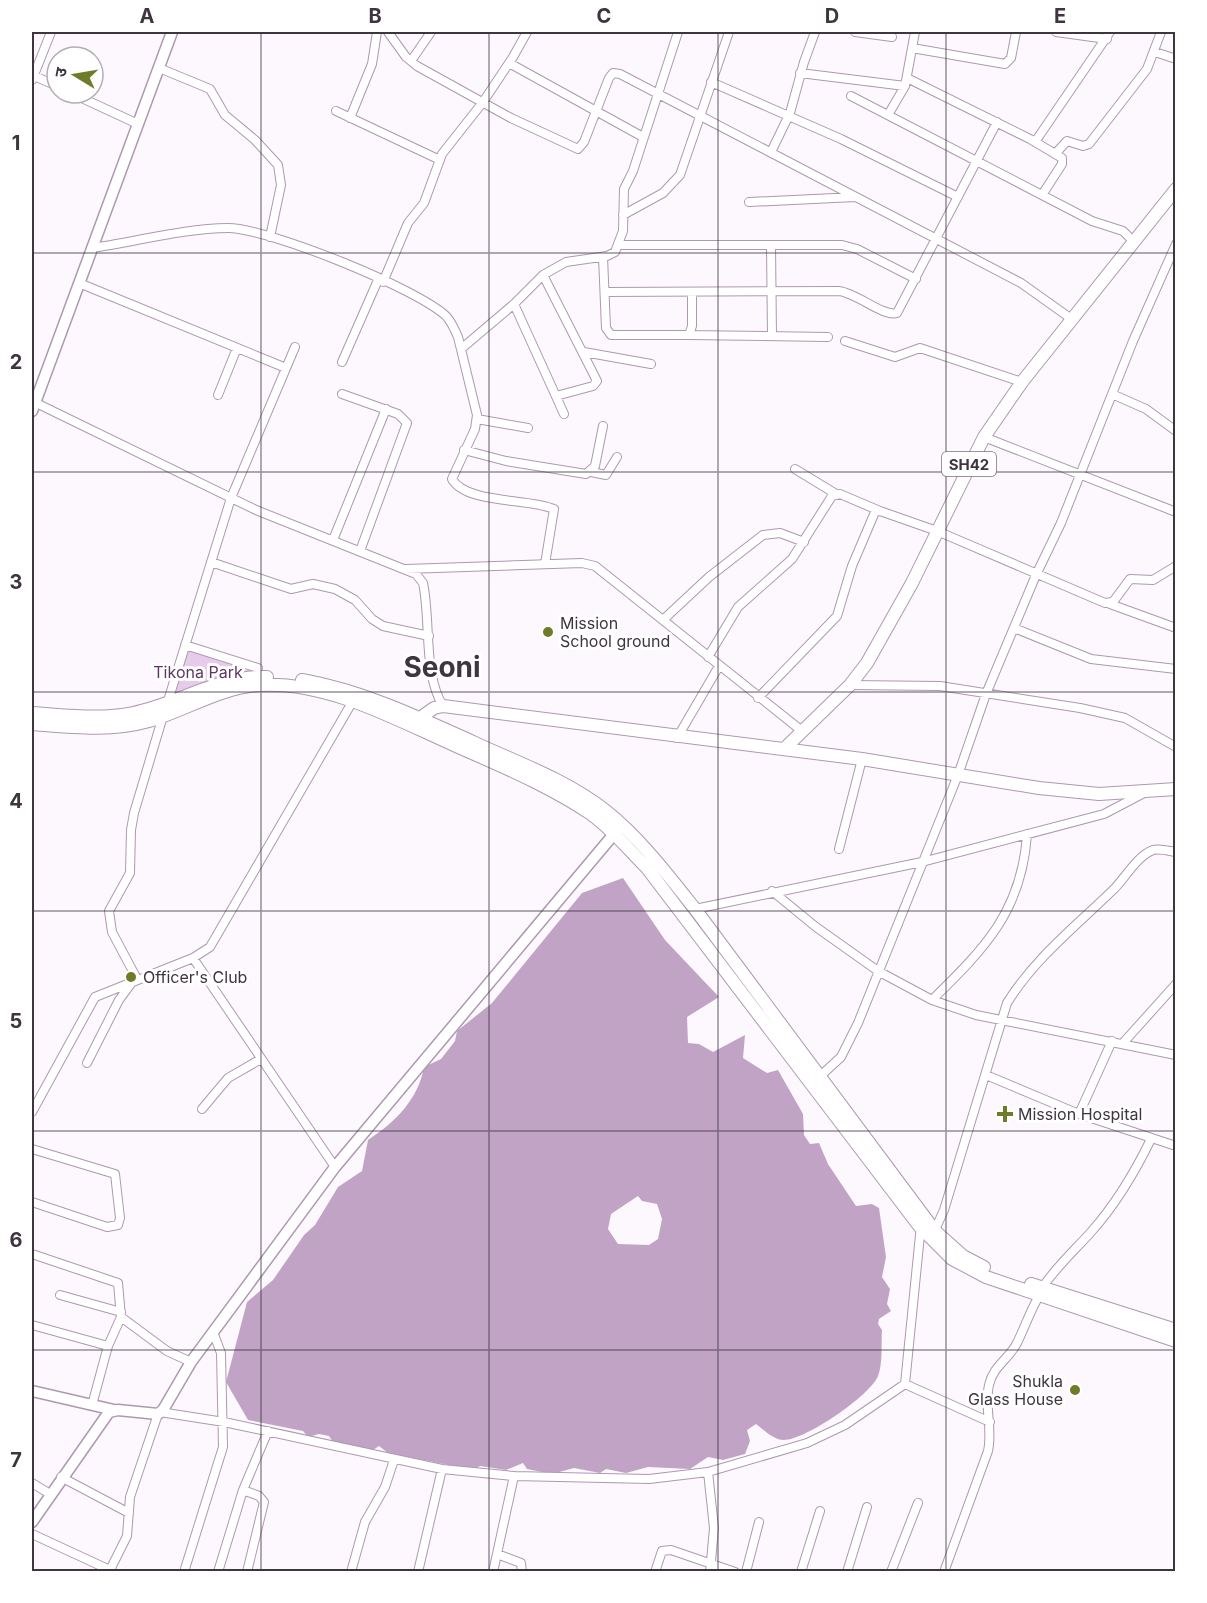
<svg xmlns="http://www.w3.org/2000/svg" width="1207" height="1603" viewBox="0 0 1207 1603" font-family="Inter,'Noto Sans Devanagari',sans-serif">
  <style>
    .green { fill: #e7cbeb }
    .water { fill: #c1a4c5; fill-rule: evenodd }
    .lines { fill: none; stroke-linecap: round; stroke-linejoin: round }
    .street-casing { stroke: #ae98b1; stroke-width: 10 }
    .secondary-casing { stroke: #ae98b1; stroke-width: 13 }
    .primary-casing { stroke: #ae98b1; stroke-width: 14 }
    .street { stroke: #fff; stroke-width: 8 }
    .secondary { stroke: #fff; stroke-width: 10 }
    .primary { stroke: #fff; stroke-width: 12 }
    .grid { fill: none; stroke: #3e353f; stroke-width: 1.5; stroke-opacity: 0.55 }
    .poi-dot { fill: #6e7b28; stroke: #fff; stroke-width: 2 }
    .labels { text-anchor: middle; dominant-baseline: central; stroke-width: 6; stroke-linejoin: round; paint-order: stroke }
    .shield { fill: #fff; stroke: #787279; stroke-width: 1.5 }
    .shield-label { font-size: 15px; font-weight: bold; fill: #3e353f }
    .poi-label { font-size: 16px; fill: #3e353f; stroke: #fff; text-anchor: start }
    .park-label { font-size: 16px; fill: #5d3663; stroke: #fff }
    .town-label { font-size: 28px; font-weight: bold; fill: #3e353f; stroke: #fff }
    .neatline { fill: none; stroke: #3e353f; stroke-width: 2 }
    .grid-label { font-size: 20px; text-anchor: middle; font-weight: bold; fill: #3e353f }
  </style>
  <rect width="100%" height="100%" fill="#fcf8fd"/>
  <path class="green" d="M 187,647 L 255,673 L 170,701 Z"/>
  <path class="water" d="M 623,878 L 665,940 L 719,997 L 687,1017 L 688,1043 L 699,1044 L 713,1052 L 745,1035 L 743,1058 L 767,1073 L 778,1070 L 803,1114 L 804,1135 L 810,1144 L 819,1143 L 828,1164 L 856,1206 L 872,1204 L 879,1208 L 886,1257 L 882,1277 L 890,1289 L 887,1304 L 891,1311 L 879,1319 L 878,1324 L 882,1330 C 881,1343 883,1364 878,1376 C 870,1396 805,1440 784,1440 C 773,1440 764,1430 756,1424 L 747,1430 L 750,1441 L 745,1454 L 723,1460 L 708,1457 L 690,1469 L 648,1467 L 626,1473 L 606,1469 L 600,1473 L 574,1468 L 552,1474 L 527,1469 L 523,1463 L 506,1470 L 480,1466 L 474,1470 L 388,1453 L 379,1446 L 373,1450 L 333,1442 L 329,1436 L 319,1434 L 308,1437 L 303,1431 L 248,1420 L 226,1382 L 247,1302 L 273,1280 L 304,1235 L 315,1225 L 338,1187 L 362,1171 L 368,1140 C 395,1122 418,1100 424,1067 L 441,1059 L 455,1041 L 457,1031 L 492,1003 L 582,893 ZM 638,1196 L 642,1201 L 657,1204 L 662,1219 L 658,1239 L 649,1245 L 618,1244 L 608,1229 L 611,1214 Z"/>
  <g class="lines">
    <defs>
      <path id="street" d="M 388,32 L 406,57 L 417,66 L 511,118 L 578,149 L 584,142 L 609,78 L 613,73 L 620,74 L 1021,283 L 1073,320
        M 855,32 L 892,37
        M 1056,32 L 1107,39
        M 912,48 L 1005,64 L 1011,58 L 1016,32
        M 1155,52 L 1176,59
        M 411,61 L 431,32
        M 509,63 L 643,137
        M 159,68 L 210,89 L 225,115 L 255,140 L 278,165 L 281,185 L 270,237
        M 800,73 L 905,86
        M 32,75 L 57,86
        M 907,78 L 1030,139 L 1062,158 L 1062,164 L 1042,195
        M 32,80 L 51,32
        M 711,82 L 841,139 L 958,197
        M 71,93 L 138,124
        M 851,96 L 1092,221 L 1123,231 L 1134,242
        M 336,111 L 440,160
        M 888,115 L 905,86 L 915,32
        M 350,118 L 372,64 L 377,32
        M 1035,142 L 1110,32
        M 771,152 L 790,113 L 804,62 L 815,32
        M 1055,154 L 1067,141 L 1083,146 L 1089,144 L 1147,69 L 1161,32
        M 749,202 L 855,197
        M 623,215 L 663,193 L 680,175 L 729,32
        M 619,245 L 842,245 L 857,249 L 916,279
        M 771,246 L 772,336
        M 92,248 C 134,242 186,228 228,228 C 268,228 419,289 447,317 C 452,323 455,330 458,337 L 477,415 L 475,429 L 452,479 C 466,504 529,498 554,509 L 545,564
        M 603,257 L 606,328 L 611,335 L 689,335 L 692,326 L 692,293
        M 543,275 L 597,381 L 593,386 L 556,396
        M 383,282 L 408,223 L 424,203 L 442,154 L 483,102 L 513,57 L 527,32
        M 79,283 L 286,368
        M 605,292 L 839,291 C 857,293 883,317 897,313 L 997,122
        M 514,304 L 564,414
        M 689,335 L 828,337
        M 845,341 L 895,357 L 920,348 L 1022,382
        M 461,349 L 514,304 L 543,275 L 566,262 L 607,256 L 615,252 L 623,231 L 624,189 L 633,171 L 678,32
        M 584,352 L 651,364
        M 342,362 L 378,280
        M 342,394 L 398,414 L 407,423 L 360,551
        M 1112,394 L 1146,409 L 1176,431
        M 218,395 L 237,348
        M 32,401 L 256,510 L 416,574 L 423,583 C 431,620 423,674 443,706
        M 477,419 L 528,428
        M 984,437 L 1176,512
        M 464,450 L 506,461 L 586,474 L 595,466 L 603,426
        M 795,469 L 836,494
        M 591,472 L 606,475 L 617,457
        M 333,540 L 386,409
        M 211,562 L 291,589 L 313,584 L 335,589 L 355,600 L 372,619 L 383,626 L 429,636
        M 406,569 L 582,563 L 595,566 L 802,731
        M 1110,604 L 1176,628
        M 664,619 L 709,577 L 763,535 L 780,533 L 804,542
        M 1014,628 L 1091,659 L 1176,669
        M 185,645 L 258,668
        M 708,657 L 738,607 L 792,559 L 832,496 L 840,494 L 880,511
        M 850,685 L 940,686 L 1080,708 L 1125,718 L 1176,747
        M 758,698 L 837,616 L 852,566 L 875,512 L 880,511 L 937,531 L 1105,603 L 1113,602 L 1130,579 L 1153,580 L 1176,566
        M 167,704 L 231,498 L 295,347
        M 677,738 L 719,666
        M 839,849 L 862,759
        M 772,891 L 816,927 L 878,971 L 932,1000 L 976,1015 L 1176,1055
        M 695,909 L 922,862 L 1104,814 L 1144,793
        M 193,958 L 335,1167
        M 137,979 L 112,932 L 109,911 L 130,873 L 131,830 L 134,813 L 163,716
        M 932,1000 C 985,948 1022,911 1027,834
        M 1123,1043 L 1176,984
        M 87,1063 L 119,1000 L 133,981
        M 986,1075 L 1079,1114 L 1176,1146
        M 817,1079 L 841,1057 L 858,1023 L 958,775 L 986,694 L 1036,575 L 1061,523 L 1133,341 L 1176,244
        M 202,1109 L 228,1078 L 261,1059
        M 32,1112 L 95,997 L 193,958 L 210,947 L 354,699
        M 1079,1114 L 1112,1041
        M 32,1149 L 115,1174 L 120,1218 L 118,1225 L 107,1227 L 32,1202
        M 934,1232 L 944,1210 L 1007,1003 C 1035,958 1076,926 1114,889 C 1125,878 1137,856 1153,850 C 1159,848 1169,851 1176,852
        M 32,1254 L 118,1283 L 121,1317 L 167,1351 L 191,1362
        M 1042,1288 C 1056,1267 1074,1251 1091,1232 C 1116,1204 1135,1172 1151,1139
        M 60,1295 L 121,1312
        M 32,1325 L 108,1346
        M 905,1384 L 990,1422
        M 92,1405 L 108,1346 L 121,1317
        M 160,1412 L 224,1422 L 442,1469 L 514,1476 L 649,1479 L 708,1472 L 807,1443 L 845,1425 L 905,1384 L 921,1225
        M 708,1472 L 714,1528 L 710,1572
        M 61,1477 L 129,1513
        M 32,1483 L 50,1494
        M 243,1490 L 259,1496 L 264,1502 L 247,1572
        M 32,1534 L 112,1571
        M 497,1554 L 521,1563 L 522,1572
        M 109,1572 L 127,1536 L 130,1497 L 158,1414
        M 184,1572 L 223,1447 L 221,1353 L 213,1332
        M 218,1572 L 243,1490 L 268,1431
        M 351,1572 L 365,1522 L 385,1487 L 394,1460
        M 418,1572 L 442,1469
        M 493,1572 L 514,1476
        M 655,1572 L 662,1551 L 671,1550 L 735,1572
        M 746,1572 L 759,1522
        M 801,1572 L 820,1511
        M 847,1572 L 867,1507
        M 891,1572 L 918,1503
        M 944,1572 L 988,1451 C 993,1429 984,1407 989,1385 C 993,1366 1009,1359 1017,1343 C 1025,1327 1030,1311 1039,1296"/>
      <path id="secondary" d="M 32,411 L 172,32
        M 32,1391 L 114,1410
        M 32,1522 L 109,1412 L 118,1410 L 158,1414 L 163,1410 L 191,1362 L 335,1167 L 619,828"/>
      <path id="primary" d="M 302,680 C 363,691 418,717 473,742 C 518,763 567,780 606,811 C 640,838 668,875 695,909 L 935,1231 L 963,1256 L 984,1267
        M 32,713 C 65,715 100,720 133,713 C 178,704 220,675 267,677
        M 416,721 L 434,708 L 443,706 L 862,759 L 1039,788 L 1099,794 L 1176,789
        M 32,724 C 71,727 110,732 149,721 C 186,710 221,687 260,685 C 327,681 395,719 454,745 C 501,766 548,785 591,814 C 612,829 629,850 647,868 L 920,1227 L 952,1259 L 986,1277 L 1176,1341
        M 784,749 L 850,685 L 867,663 L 912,583 L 984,437 L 1022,382 L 1176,189
        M 1031,1284 L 1176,1330"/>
    </defs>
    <use href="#street" class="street-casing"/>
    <use href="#secondary" class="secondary-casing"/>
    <use href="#primary" class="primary-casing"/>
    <use href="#street" class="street"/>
    <use href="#secondary" class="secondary"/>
    <use href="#primary" class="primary"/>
  </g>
  <path class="grid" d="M 261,32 L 261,1572M 489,32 L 489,1572M 718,32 L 718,1572M 946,32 L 946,1572M 32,253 L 1176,253M 32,472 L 1176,472M 32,692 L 1176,692M 32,911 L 1176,911M 32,1131 L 1176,1131M 32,1350 L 1176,1350"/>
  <g class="poi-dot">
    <circle cx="548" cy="632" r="6"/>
    <circle cx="131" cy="977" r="6"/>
    <path d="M1002 1105h6v6h6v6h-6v6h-6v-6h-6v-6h6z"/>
    <circle cx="1075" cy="1390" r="6"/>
  </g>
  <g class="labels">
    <rect class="shield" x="942" y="452" width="54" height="24" rx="4.5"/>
    <g class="shield-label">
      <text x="969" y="464">SH42</text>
    </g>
    <g class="poi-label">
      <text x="560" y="623">Mission<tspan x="560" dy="18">School ground</tspan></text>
      <text x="143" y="977">Officer's Club</text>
      <text x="1018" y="1114">Mission Hospital</text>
      <text x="1063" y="1381" text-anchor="end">Shukla<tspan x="1063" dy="18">Glass House</tspan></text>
    </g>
    <g class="park-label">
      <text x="198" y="672">Tikona Park</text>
    </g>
    <g class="town-label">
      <text x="442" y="667">Seoni</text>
    </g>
  </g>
  <rect width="1207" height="1603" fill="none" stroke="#ffffff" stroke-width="66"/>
  <g transform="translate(75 75) rotate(281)"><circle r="28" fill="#ffffff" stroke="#b2aeb2" stroke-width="1.5"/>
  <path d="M0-4.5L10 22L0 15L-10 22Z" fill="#6e7b28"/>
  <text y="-9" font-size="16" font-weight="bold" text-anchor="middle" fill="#3e353f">उ</text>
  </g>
  <rect x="33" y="33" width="1141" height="1537" class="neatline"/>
  <g class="grid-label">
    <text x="147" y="23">A</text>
    <text x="375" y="23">B</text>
    <text x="604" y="23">C</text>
    <text x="832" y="23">D</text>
    <text x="1060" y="23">E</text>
    <text x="16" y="150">1</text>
    <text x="16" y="369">2</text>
    <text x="16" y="589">3</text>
    <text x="16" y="808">4</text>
    <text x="16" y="1028">5</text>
    <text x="16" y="1247">6</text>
    <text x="16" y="1467">7</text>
  </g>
</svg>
